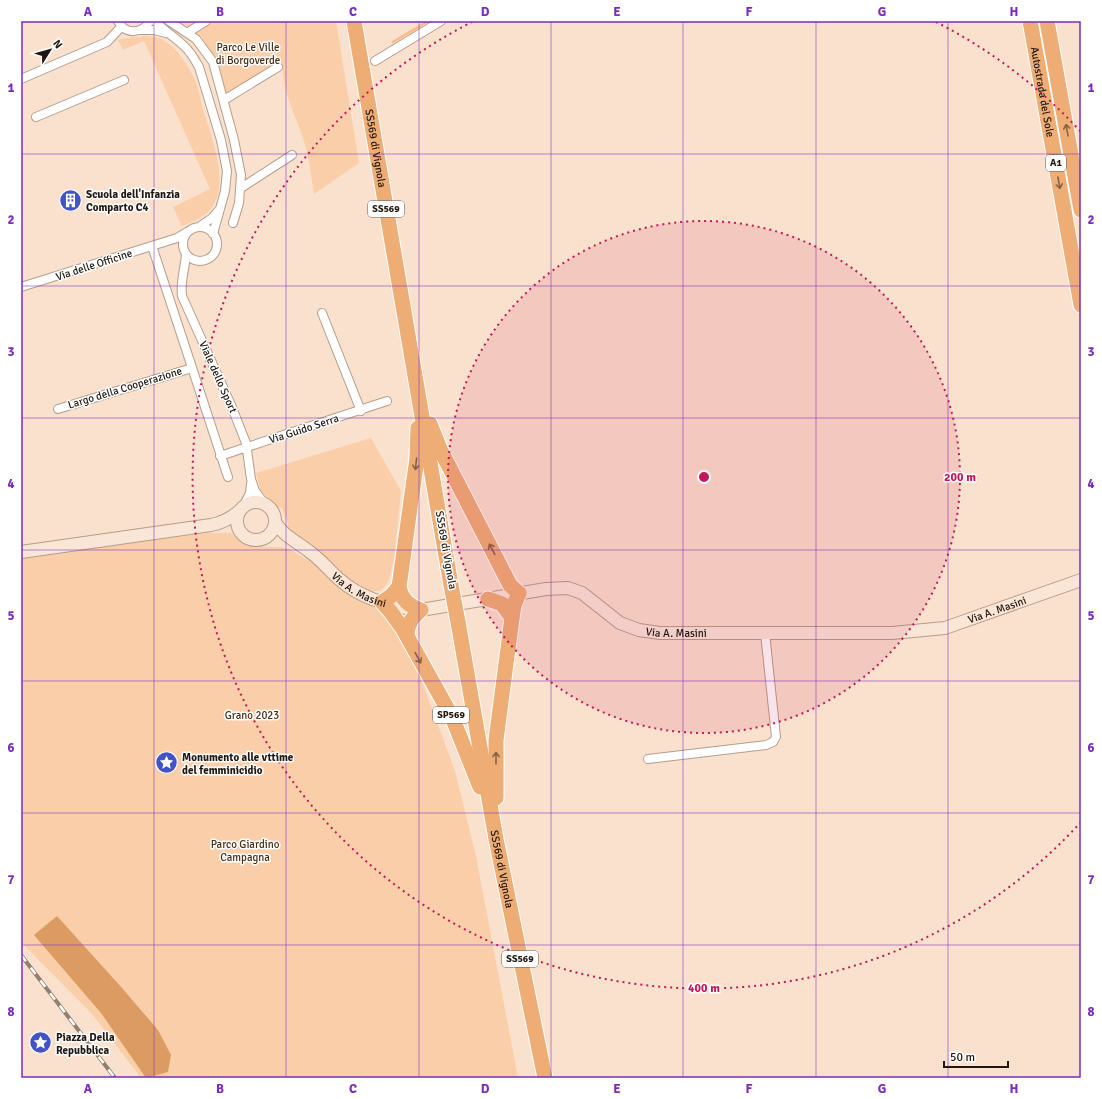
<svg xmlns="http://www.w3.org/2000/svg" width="1102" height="1099" viewBox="0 0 1102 1099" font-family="Signika,sans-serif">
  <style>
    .green { fill: #facea8 }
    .forest { fill: #dc9b62 }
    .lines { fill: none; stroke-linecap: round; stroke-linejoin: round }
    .stream { stroke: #fdba80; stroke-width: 2.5 }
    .street-casing { stroke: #b49d8a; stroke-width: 10 }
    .secondary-casing { stroke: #b49d8a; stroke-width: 14 }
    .highway-casing { stroke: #fff; stroke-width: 17 }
    .street { stroke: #fff; stroke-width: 8 }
    .secondary { stroke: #fae6d6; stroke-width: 12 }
    .highway { stroke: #eead75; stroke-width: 15 }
    .rail-casing { stroke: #918072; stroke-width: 4 }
    .rail { stroke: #fff; stroke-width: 2.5; stroke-dasharray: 8; stroke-linecap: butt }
    .highway-bridge-casing { stroke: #fff; stroke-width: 17; stroke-linecap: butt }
    .highway-bridge { stroke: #eead75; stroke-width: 15 }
    .oneway { stroke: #876242 }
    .grid { fill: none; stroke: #7b2cbf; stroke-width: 1; stroke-opacity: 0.55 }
    .ring { fill: none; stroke: #c2185b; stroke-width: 2; stroke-dasharray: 2 4 }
    .labels { text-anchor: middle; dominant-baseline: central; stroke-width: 3; stroke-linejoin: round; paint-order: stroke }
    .shield { fill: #fff; stroke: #635d58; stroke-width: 1 }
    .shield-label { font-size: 10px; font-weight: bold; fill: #201710 }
    .park-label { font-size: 11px; fill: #482d15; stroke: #fff }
    .street-label { font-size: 11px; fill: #201710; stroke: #fff }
    .poi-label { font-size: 11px; font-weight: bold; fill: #201710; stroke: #fff; text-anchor: start }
    .centre { fill: #c2185b; stroke: #fff; stroke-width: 2 }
    .ring-label { font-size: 12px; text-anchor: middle; font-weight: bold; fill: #c2185b; stroke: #fff; stroke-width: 3; stroke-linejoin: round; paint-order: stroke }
    .neatline { fill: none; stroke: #7b2cbf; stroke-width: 1.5 }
    .grid-label { font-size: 13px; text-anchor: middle; font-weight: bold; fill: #7b2cbf }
  </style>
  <rect width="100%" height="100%" fill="#fae1cd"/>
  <path class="green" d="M 180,21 L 336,21 L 359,163 L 314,194 C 311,175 309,157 303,138 C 296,117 283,93 283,69 L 229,103 L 216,60 L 201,36 Z
    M 145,36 C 151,37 160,37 165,41 C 176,48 186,62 192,74 C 198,84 200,97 203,109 C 211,136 229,180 213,206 C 206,217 193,221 182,226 L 173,207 L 210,189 L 144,41 L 123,50 L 118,40 C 127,37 136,38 145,36 Z
    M 371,438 L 401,491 L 394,560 L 388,583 L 380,591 L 370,591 L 345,576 L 331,572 L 326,558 L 320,550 L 300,539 L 286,528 L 288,524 L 282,508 L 278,507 L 265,495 L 260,489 L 256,473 Z
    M 208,533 L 231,533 L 244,543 L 262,547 L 281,547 L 289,549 L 342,580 L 380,599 L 421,679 L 455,771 L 476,856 L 518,1078 L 141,1078 L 93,1015 L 21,942 L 21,550 L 65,552 Z"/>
  <path class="forest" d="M 57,916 L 122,988 L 158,1030 L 171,1055 L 168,1072 L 146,1078 L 101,1013 L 34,935 Z"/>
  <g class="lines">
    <path class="stream" d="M 393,42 L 428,21"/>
    <defs>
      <path id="street" d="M 118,21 C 125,35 142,34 150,21
        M 155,21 C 164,31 175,37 184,46 C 191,52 195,60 199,67 L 221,140 L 227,171 L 225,191 L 213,234
        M 169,21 L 196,39 L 213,62 L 234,140 L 241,175 L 239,203 L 233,223
        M 141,30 L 154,30 L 166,33
        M 187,33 L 206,21
        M 375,61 L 441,21
        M 21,79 L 107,42 L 121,27
        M 224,100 L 278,67
        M 36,117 L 124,80
        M 241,188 L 292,155
        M183 244a17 17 0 1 1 34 0a17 17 0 1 1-34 0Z
        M 199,227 L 212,218 L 220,209
        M 152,246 L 228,477
        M 186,254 C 185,269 180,282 182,296 L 231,405 L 246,443 L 251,479 L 255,491 L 264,503
        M 21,287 L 177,238 L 187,232
        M 322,313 L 361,411
        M 58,409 L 192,368
        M 220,456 L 387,401
        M 244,505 L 250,493 L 251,484
        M 648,759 L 766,745 L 773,742 L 776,737 L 765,633"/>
      <g id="secondary">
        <circle cx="256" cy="521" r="19"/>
        <path id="s1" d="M 275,522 C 283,536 298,542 310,552 C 321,560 329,570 339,579 C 361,599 392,607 421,610 L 546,589 L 568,588 L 582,593 L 620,623 L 639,630 L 660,633 L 892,633 L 945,628 L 1081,580"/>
        <path d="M 21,552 L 211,525 C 221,523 230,519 238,512"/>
      </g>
      <g id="highway">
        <path id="s2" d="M 354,21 L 451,585"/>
        <path id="s3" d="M 1030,21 L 1081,305"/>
        <path d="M 1047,21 L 1081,210"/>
        <path d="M 430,424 L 441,451 L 510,585 L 519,593 L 514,605 L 512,618"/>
        <path d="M 399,587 L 391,596 L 382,602 L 390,611 L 403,629 L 452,717 L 480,787"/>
        <path d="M 488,599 L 502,604 L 512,618 L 496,740 L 496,798"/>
        <path id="s4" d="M 458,622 L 496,839 L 545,1078"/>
        <path d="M 407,636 C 407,624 412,618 421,610 C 409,606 402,600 399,587 L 417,458 L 418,428"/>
      </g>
    </defs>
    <use href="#street" class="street-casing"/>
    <use href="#secondary" class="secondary-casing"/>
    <use href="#highway" class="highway-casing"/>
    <use href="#street" class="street"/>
    <use href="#secondary" class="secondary"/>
    <use href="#highway" class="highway"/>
    <defs>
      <path id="rail" d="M 21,955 L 115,1078"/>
    </defs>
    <use href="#rail" class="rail-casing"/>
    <use href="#rail" class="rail"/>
    <defs>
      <path id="highway-bridge" d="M 451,585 L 458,622"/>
    </defs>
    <use href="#highway-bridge" class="highway-bridge-casing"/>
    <use href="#highway-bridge" class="highway-bridge"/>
  </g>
  <defs><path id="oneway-shaft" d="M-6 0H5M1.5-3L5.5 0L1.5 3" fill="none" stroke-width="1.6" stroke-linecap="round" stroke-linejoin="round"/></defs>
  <g class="oneway">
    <use href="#oneway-shaft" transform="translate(1067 130) rotate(-100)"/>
    <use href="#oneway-shaft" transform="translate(1059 183) rotate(80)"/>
    <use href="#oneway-shaft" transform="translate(416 464) rotate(96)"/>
    <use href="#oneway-shaft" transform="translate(492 549) rotate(-118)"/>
    <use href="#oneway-shaft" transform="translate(418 658) rotate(62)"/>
    <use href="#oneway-shaft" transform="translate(496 758) rotate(-90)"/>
  </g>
  <path class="grid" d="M 154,21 L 154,1078M 286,21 L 286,1078M 419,21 L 419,1078M 551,21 L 551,1078M 683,21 L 683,1078M 816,21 L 816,1078M 948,21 L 948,1078M 21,154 L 1081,154M 21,286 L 1081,286M 21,418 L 1081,418M 21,550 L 1081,550M 21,681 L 1081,681M 21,813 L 1081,813M 21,945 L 1081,945"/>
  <circle cx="704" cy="477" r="256" fill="#c2185b" fill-opacity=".12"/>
  <g class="ring">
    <circle cx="704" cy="477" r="256"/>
    <path d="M1081 822A511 511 0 1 1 472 22M936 22A511 511 0 0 1 1081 132"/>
  </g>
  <defs>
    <symbol id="building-disc" viewBox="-11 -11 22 22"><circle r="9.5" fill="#4153c7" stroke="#fff"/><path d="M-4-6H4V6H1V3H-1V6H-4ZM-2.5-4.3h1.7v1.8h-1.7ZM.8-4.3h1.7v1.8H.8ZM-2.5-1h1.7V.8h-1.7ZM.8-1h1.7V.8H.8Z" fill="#fff"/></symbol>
    <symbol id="sight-disc" viewBox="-11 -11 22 22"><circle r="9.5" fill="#4153c7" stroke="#fff"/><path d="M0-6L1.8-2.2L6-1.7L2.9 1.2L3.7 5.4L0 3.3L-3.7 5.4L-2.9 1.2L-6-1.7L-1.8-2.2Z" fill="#fff"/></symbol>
  </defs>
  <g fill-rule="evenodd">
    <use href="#building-disc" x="58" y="188" width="25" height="25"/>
    <use href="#sight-disc" x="154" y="750" width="25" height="25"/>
    <use href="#sight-disc" x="28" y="1030" width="25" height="25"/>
  </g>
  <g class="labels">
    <g class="shield">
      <rect x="1046" y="155" width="20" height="16" rx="3"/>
      <rect x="368" y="201" width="36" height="16" rx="3"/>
      <rect x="433" y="707" width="36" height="16" rx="3"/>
      <rect x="502" y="951" width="36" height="16" rx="3"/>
    </g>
    <g class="shield-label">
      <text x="1056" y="163">A1</text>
      <text x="386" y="209">SS569</text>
      <text x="451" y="715">SP569</text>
      <text x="520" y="959">SS569</text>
    </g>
    <g class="park-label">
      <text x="248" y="47">Parco Le Ville<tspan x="248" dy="13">di Borgoverde</tspan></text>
      <text x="252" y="715">Grano 2023</text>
      <text x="245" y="844">Parco Giardino<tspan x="245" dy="13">Campagna</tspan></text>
    </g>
    <g class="street-label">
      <text stroke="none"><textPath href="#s3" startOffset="72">Autostrada del Sole</textPath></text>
      <text stroke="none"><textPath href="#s2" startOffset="129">SS569 di Vignola</textPath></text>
      <text transform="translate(94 265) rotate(-18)">Via delle Officine</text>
      <text transform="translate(218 377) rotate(66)">Viale dello Sport</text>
      <text transform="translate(125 388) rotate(-17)">Largo della Cooperazione</text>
      <text transform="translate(304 429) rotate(-18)">Via Guido Serra</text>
      <text transform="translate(446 550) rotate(80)">SS569 di Vignola</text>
      <text stroke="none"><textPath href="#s1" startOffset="109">Via A. Masini</textPath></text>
      <text stroke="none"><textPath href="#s1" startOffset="769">Via A. Masini</textPath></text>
      <text stroke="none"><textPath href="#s1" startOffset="445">Via A. Masini</textPath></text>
      <text stroke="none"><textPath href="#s4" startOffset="251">SS569 di Vignola</textPath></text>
    </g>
    <g class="poi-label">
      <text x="86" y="194">Scuola dell'Infanzia<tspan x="86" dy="13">Comparto C4</tspan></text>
      <text x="182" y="757">Monumento alle vttime<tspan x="182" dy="13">del femminicidio</tspan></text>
      <text x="56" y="1037">Piazza Della<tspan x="56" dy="13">Repubblica</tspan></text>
    </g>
  </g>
  <circle cx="704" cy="477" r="6" class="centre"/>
  <g class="ring-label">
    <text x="960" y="481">200 m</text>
    <text x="704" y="992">400 m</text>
  </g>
  <rect width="1102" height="1099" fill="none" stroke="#ffffff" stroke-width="44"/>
  <g transform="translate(50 50) rotate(53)" stroke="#ffffff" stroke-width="3" paint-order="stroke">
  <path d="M0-3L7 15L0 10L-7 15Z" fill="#201710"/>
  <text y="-6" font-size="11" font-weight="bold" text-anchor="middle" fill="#201710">N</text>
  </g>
  <path d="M944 1061v6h64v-6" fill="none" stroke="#201710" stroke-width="2"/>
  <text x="950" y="1061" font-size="12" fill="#201710" stroke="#ffffff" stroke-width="3" paint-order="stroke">50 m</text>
  <rect x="22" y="22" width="1058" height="1055" class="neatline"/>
  <g class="grid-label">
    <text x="88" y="16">A</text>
    <text x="220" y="16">B</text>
    <text x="353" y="16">C</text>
    <text x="485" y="16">D</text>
    <text x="617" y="16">E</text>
    <text x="749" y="16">F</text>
    <text x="882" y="16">G</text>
    <text x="1014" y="16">H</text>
    <text x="11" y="92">1</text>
    <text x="1091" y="92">1</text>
    <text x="11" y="224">2</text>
    <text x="1091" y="224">2</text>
    <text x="11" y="356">3</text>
    <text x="1091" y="356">3</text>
    <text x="11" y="488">4</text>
    <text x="1091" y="488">4</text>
    <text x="11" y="620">5</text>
    <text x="1091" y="620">5</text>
    <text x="11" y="752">6</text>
    <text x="1091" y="752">6</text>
    <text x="11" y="884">7</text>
    <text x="1091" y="884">7</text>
    <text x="11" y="1016">8</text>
    <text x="1091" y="1016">8</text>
    <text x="88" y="1093">A</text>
    <text x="220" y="1093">B</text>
    <text x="353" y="1093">C</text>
    <text x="485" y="1093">D</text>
    <text x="617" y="1093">E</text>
    <text x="749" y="1093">F</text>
    <text x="882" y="1093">G</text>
    <text x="1014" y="1093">H</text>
  </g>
</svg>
